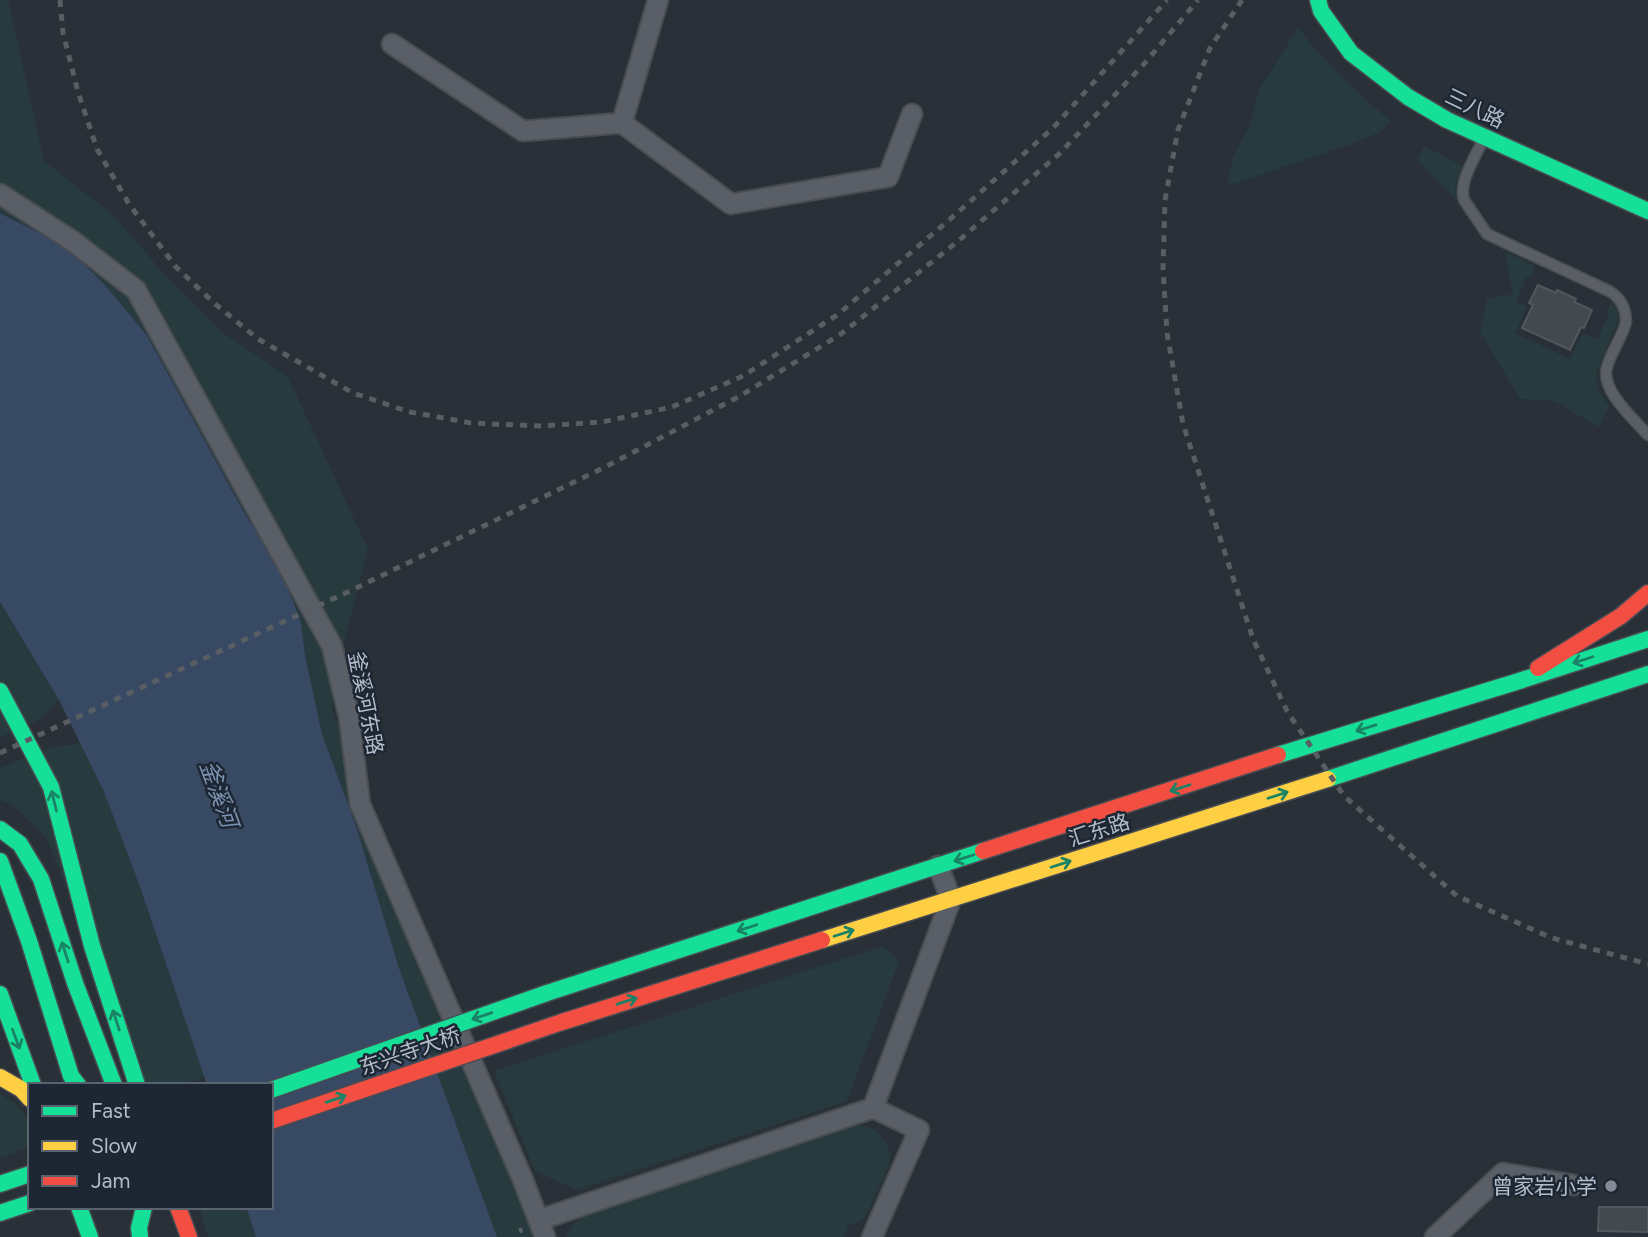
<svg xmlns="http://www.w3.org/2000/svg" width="1648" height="1237" viewBox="0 0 1648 1237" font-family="Figtree,'Noto Sans SC',sans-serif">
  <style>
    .green { fill: #273a3e }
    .water { fill: #384963 }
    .building { fill: #444950; stroke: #52575f; stroke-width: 2 }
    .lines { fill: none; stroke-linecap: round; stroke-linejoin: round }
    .lane-casing { stroke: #484c53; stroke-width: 13 }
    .street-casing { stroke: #484c53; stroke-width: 23 }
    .fast-casing { stroke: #484c53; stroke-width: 19 }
    .slow-casing { stroke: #484c53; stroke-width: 19 }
    .jam-casing { stroke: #484c53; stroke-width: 19 }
    .path { stroke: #5d636a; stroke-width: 3.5; stroke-dasharray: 5 5; stroke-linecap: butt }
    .lane { stroke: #5a5e66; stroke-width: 10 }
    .street { stroke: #5a5e66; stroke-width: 19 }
    .fast { stroke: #16e098; stroke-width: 16 }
    .slow { stroke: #ffcf43; stroke-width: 16 }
    .jam { stroke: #f24e42; stroke-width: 16 }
    .rail { stroke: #595d64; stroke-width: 5; stroke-dasharray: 7 7; stroke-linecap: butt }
    .fast-bridge-casing { stroke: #484c55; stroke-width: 19; stroke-linecap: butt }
    .jam-bridge-casing { stroke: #484c55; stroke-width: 19; stroke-linecap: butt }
    .fast-bridge { stroke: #16e098; stroke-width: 16 }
    .jam-bridge { stroke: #f24e42; stroke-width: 16 }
    .oneway { stroke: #1a8366 }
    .poi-dot { fill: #848b96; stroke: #1d2633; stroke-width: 2.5 }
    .labels { text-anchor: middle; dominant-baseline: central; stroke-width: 5; stroke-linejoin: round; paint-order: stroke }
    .street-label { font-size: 21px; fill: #b4bcc9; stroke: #1d2633 }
    .poi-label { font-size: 21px; fill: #b4bcc9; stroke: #1d2633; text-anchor: end }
    .water-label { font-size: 23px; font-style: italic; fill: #7c92b1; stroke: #1d2633 }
  </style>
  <rect width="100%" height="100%" fill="#2a3038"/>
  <path class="green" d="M 0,0 L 8,0 L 44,161 L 112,214 L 165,275 L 222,332 L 288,377 L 368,549 L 335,676 L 332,709 L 435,1002 L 473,1084 L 535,1237 L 497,1237 L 399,968 L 357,829 L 322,734 L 305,655 L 301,623 L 288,588 L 274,559 L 246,516 L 146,334 L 106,286 L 84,264 L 55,241 L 0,213 Z
    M 1298,28 C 1326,63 1357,93 1391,121 L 1380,132 L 1352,144 L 1227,186 L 1233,157 L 1250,125 L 1259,90 Z
    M 1424,146 L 1463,166 L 1455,185 L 1457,201 L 1417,160 Z
    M 1508,253 L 1535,266 L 1530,277 L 1527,276 L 1516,301 L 1527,307 L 1515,333 L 1570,359 L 1583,333 L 1597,339 L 1609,314 L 1606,312 L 1611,302 L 1617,310 L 1618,321 L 1597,371 C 1595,386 1600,395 1609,406 L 1599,427 L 1554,401 L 1520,399 L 1480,331 L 1487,299 L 1513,294 L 1505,254 Z
    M 0,602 L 59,700 L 39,720 L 0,737 Z
    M 81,744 L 104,792 L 139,884 L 205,1077 L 179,1085 L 146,1085 L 46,837 L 13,805 L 0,800 L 0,768 L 55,746 Z
    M 883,946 L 899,961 L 847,1101 L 577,1190 L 535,1171 L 494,1071 Z
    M 0,1094 C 9,1099 27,1112 30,1123 C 31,1130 30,1140 30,1147 L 0,1158 Z
    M 851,1125 L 863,1126 L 874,1129 L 886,1142 L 890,1155 L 889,1164 L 885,1175 L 864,1219 L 848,1226 L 844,1237 L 566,1237 L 573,1224 L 592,1212 Z
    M 199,1207 L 246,1207 L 256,1237 L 208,1237 Z"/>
  <path class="water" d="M 0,213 L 55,241 L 84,264 L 106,286 L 146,334 L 246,516 L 274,559 L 288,588 L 301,623 L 305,655 L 322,734 L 357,829 L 399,968 L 497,1237 L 256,1237 L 246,1207 L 271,1207 L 271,1085 L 207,1085 L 139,884 L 104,792 L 59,700 L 0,602 Z"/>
  <path class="building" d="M 1538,285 L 1556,293 L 1557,290 L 1576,299 L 1574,302 L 1592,310 L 1584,328 L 1581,327 L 1570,350 L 1522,328 L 1533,305 L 1529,303 Z
    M 1599,1207 L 1648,1207 L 1648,1232 L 1598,1231 Z"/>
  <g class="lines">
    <defs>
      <path id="lane" d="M 1484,138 C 1477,154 1458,182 1464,200 L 1487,234 L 1609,291 C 1621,298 1626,308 1626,322 C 1622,338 1611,352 1607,367 C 1600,390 1634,419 1648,435"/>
      <path id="street" d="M 392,44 L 523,131 L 622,123 L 731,204 L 888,177 L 912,114
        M 622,123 L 658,0
        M 0,194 L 74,242 L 136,290 L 332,646 L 349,717 L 360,804 L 523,1180 L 545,1237
        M 539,1220 L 873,1108 L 951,899 L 938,866
        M 872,1237 L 919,1130 L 873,1108
        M 1435,1237 L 1503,1173 L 1574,1185"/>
      <path id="fast" d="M 1318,0 L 1321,11 L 1351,53 L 1408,97 L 1447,120 L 1648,211
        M 0,691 L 51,787 L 92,946 L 137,1085
        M 1278,755 L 1516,682 L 1648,639
        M 1328,779 L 1648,674
        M 0,829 L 20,844 L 41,879 L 75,983 L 114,1085
        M 0,861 L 29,941 L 71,1076 L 78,1085
        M 547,993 L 983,851
        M 0,994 L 33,1085
        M 0,1184 L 30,1174
        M 79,1207 L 90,1237
        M 0,1213 L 30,1203
        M 140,1237 L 139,1228 L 144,1207"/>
      <path id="slow" d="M 822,940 L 1328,779
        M 0,1077 L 21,1089 L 30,1099"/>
      <path id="jam" d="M 1538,668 L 1621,616 L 1648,593
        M 983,851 L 1278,755
        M 562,1022 L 822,940
        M 178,1207 L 189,1237"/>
    </defs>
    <use href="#lane" class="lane-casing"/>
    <use href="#street" class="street-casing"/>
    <use href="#fast" class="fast-casing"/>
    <use href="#slow" class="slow-casing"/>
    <use href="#jam" class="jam-casing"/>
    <path class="path" d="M 520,1228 L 523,1237"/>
    <use href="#lane" class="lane"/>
    <use href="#street" class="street"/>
    <use href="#fast" class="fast"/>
    <use href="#slow" class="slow"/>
    <use href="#jam" class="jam"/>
    <path class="rail" d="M 60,0 L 63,33 L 78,92 L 97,149 L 129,204 L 176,267 L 214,303 L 258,339 L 353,393 L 410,412 L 471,423 L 541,426 L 602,422 L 672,407 L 743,376 L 837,315 L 948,221 L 1053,128 L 1167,0
      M 1242,0 L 1210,48 L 1178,130 L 1165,200 L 1163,269 L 1167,333 L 1183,424 L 1253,639 L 1287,711 L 1344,796 L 1457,896 L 1552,938 L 1648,964
      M 0,753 L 350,591 L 607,466 L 740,396 L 841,334 L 957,242 L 1059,154 L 1144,64 L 1198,0"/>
    <defs>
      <path id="fast-bridge" d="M 271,1090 L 547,993"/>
      <path id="jam-bridge" d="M 271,1121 L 562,1022"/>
    </defs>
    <use href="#fast-bridge" class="fast-bridge-casing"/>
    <use href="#jam-bridge" class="jam-bridge-casing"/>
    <use href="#fast-bridge" class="fast-bridge"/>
    <use href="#jam-bridge" class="jam-bridge"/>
  </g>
  <defs><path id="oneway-shaft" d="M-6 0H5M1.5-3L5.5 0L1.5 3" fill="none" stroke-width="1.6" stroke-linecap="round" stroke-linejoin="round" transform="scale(1.75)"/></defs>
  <g class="oneway">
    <use href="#oneway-shaft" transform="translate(1583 660) rotate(162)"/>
    <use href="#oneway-shaft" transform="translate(1366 728) rotate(163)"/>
    <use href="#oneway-shaft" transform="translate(1180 788) rotate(162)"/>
    <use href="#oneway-shaft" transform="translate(1278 795) rotate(-18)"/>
    <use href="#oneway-shaft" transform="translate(54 801) rotate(-104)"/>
    <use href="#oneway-shaft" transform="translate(964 858) rotate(162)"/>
    <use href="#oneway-shaft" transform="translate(1061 864) rotate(-18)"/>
    <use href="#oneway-shaft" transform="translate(747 928) rotate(162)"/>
    <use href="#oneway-shaft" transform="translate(844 933) rotate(-18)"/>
    <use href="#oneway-shaft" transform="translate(65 952) rotate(-108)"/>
    <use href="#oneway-shaft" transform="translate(627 1001) rotate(-18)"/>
    <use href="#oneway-shaft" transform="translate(482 1016) rotate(161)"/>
    <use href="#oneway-shaft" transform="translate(116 1020) rotate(-108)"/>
    <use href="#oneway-shaft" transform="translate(16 1039) rotate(70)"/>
    <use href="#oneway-shaft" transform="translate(336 1099) rotate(-19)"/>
  </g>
  <circle class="poi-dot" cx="1611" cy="1186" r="7"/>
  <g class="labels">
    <g class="street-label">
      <text transform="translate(1475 108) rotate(26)">三八路</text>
      <text transform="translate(366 703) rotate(79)">釜溪河东路</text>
      <text transform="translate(1099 830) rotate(-18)">汇东路</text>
      <text transform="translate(410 1051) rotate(-19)">东兴寺大桥</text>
    </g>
    <g class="poi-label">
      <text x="1597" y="1186">曾家岩小学</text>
    </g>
    <g class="water-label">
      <text transform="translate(219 794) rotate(70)">釜溪河</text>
    </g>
  </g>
  <rect x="28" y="1083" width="245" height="126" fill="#1d2633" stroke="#59626f" stroke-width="2"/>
  <rect x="42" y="1106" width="35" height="10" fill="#16e098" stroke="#59626f" stroke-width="2"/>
  <text x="91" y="1118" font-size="21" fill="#b4bcc9">Fast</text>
  <rect x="42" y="1141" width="35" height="10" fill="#ffcf43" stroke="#59626f" stroke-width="2"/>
  <text x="91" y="1153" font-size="21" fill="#b4bcc9">Slow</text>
  <rect x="42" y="1176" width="35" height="10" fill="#f24e42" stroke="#59626f" stroke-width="2"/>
  <text x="91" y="1188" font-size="21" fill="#b4bcc9">Jam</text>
</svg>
